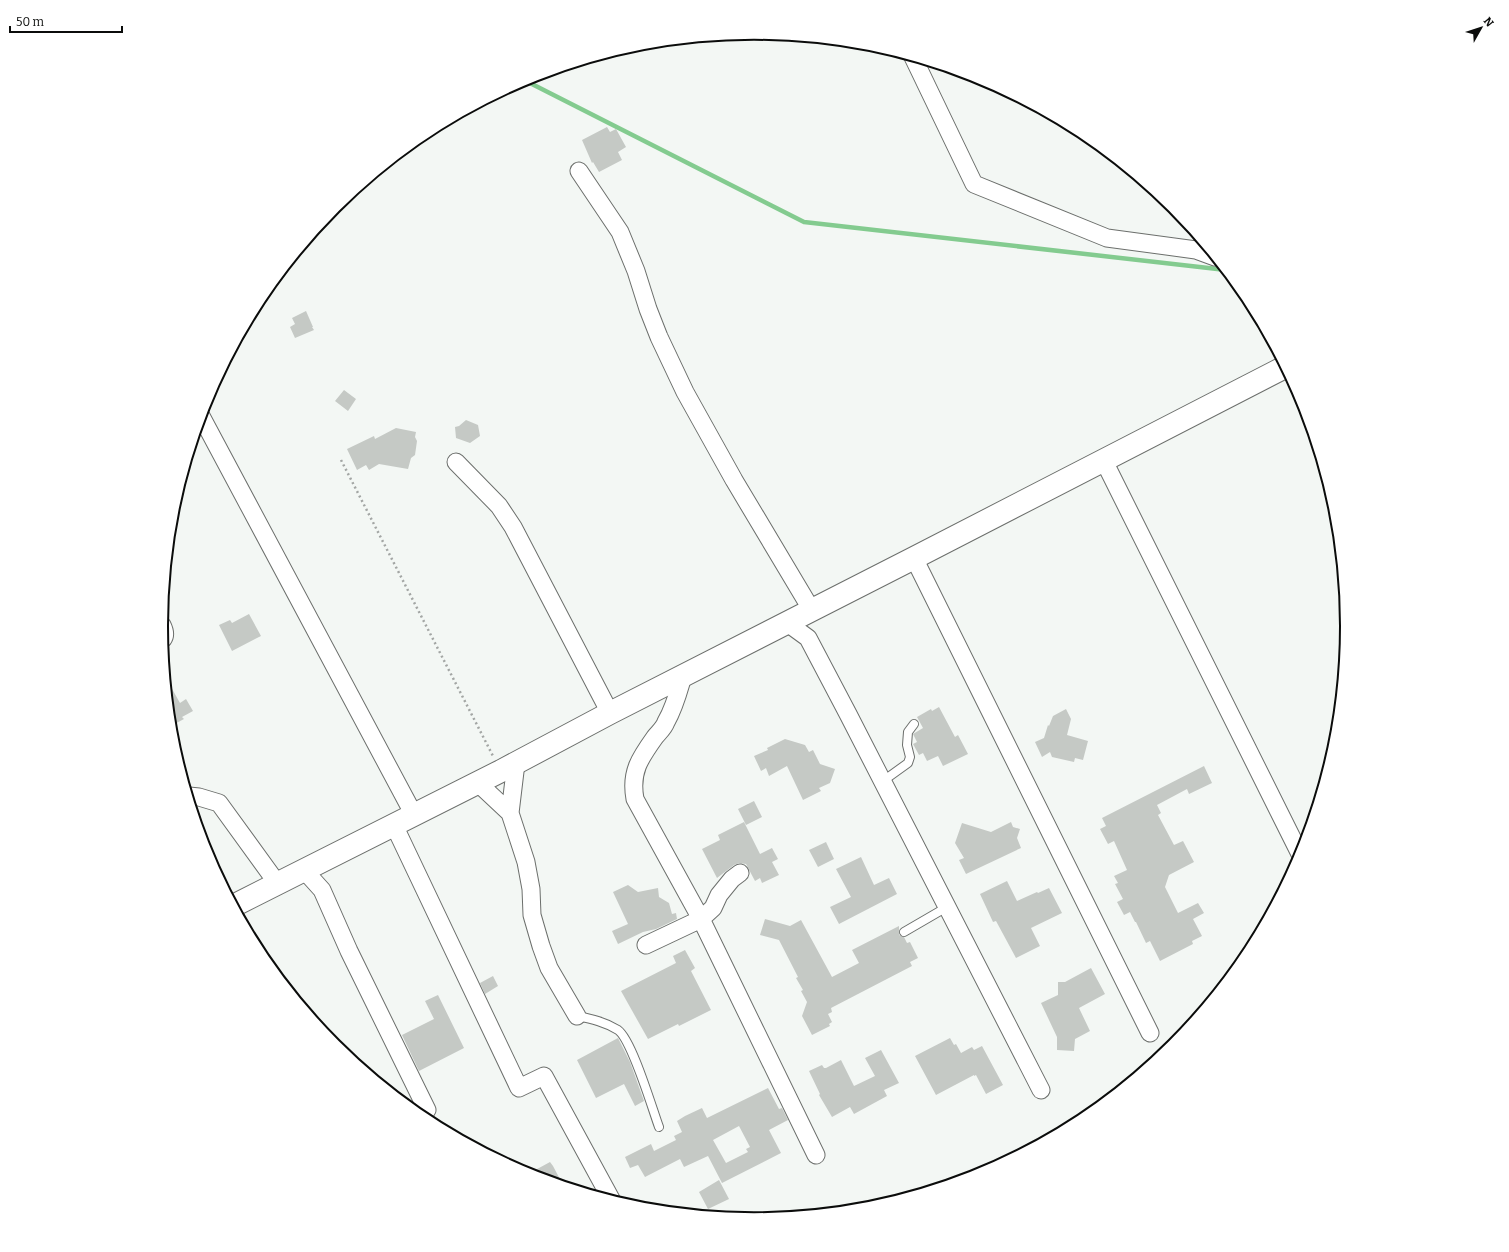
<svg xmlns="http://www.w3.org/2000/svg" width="1509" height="1252" font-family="Bitter,serif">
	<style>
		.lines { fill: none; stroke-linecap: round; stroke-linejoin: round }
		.stream { stroke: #83cb8f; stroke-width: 4.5 }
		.building { fill: #c5c9c5; fill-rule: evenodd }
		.lane-casing { stroke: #6c6f6c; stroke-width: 10 }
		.street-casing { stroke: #6c6f6c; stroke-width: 19 }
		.secondary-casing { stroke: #6c6f6c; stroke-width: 24 }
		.path { stroke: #a3a6a4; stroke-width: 2.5; stroke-dasharray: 2 3; stroke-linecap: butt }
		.lane { stroke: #fff; stroke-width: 8 }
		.street { stroke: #fff; stroke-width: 17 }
		.secondary { stroke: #fff; stroke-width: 22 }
		.rim { fill: none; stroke: #0b0c0b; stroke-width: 2 }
	</style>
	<rect width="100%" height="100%" fill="#f3f7f4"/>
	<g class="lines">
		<path class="stream" d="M 524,80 L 804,222 L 1226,270"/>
	</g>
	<path class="building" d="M 607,127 L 610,132 L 616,129 L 626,147 L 618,152 L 622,160 L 599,172 L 593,162 L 592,163 L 582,140 Z
		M 306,311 L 313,327 L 312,327 L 314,330 L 295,338 L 290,327 L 295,324 L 292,318 Z
		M 344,390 L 356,399 L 348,411 L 335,401 Z
		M 466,420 L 478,425 L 480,436 L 470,443 L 456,438 L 455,427 L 459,426 Z
		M 396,428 L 416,432 L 415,437 L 417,441 L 415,455 L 411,458 L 408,469 L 379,464 L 369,470 L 366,465 L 357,470 L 347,449 L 374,436 L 375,439 Z
		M 249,614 L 261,636 L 232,651 L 219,625 L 230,620 L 232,623 Z
		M 167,680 L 180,703 L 186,699 L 193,711 L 182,717 L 184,719 L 171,726 Z
		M 939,707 L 955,737 L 958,735 L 968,754 L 943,766 L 938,756 L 927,761 L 923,753 L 919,755 L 913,744 L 917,742 L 913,734 L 923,728 L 917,717 L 931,709 L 932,711 Z
		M 1066,709 L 1071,719 L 1067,735 L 1088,741 L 1083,760 L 1075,758 L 1074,762 L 1052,757 L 1050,752 L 1042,757 L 1035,742 L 1044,738 L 1048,725 L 1049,726 L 1053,716 Z
		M 785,739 L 805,745 L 809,752 L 813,750 L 820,764 L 835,769 L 830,783 L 819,788 L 821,791 L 803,800 L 787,766 L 769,776 L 766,768 L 761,771 L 754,756 L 768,750 L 767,748 Z
		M 1204,766 L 1212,783 L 1189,794 L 1187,789 L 1157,805 L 1161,813 L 1158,815 L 1174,845 L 1183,841 L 1194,862 L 1169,875 L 1165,887 L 1178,913 L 1198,903 L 1204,913 L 1193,919 L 1202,936 L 1192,941 L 1193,944 L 1160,961 L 1150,941 L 1146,943 L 1136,922 L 1135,922 L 1130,912 L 1124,915 L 1117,902 L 1123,899 L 1115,884 L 1118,883 L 1114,876 L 1127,870 L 1114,841 L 1108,844 L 1100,829 L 1106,826 L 1102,818 Z
		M 754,801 L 762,817 L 746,825 L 738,809 Z
		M 744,822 L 760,854 L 772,848 L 778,859 L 772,862 L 779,875 L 762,883 L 760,878 L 755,881 L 746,864 L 739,863 L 734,865 L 717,878 L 702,849 L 720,840 L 718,835 Z
		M 1011,822 L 1013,827 L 1020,829 L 1017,838 L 1021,848 L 966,874 L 959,860 L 964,858 L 955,843 L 962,823 L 991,832 Z
		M 826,842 L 834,859 L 818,867 L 809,850 Z
		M 861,857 L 874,885 L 889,878 L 897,894 L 839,924 L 830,907 L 851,897 L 836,869 Z
		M 1007,881 L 1017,901 L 1037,892 L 1038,893 L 1049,888 L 1062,913 L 1031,928 L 1040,946 L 1016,958 L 996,921 L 993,922 L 980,894 Z
		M 628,885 L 638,892 L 658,888 L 659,897 L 669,903 L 672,914 L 676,913 L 677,919 L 656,929 L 643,932 L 618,944 L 612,931 L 628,924 L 613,892 Z
		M 765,919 L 790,926 L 801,920 L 832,977 L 859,963 L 852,950 L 899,926 L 899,935 L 904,937 L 907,943 L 910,942 L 918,958 L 910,962 L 912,966 L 831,1008 L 832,1012 L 828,1014 L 832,1022 L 829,1024 L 830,1026 L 812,1035 L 802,1016 L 807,1002 L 801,991 L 803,990 L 796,978 L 798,977 L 779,940 L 760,935 Z
		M 685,950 L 695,968 L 691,971 L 711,1010 L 679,1026 L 678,1024 L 648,1039 L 621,991 L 676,963 L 673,956 Z
		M 1091,968 L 1105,994 L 1079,1008 L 1090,1031 L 1075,1039 L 1074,1051 L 1057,1050 L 1057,1037 L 1041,1003 L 1058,995 L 1058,982 L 1065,982 Z
		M 493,976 L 498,986 L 485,994 L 480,983 Z
		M 438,995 L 464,1048 L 419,1071 L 402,1035 L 434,1019 L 425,1001 Z
		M 618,1038 L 630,1062 L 644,1101 L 635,1106 L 624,1084 L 596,1098 L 577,1060 Z
		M 950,1038 L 954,1045 L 956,1044 L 961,1053 L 972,1047 L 974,1050 L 982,1046 L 1003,1085 L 986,1094 L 976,1075 L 974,1076 L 974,1075 L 936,1095 L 915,1056 Z
		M 881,1050 L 899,1083 L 884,1090 L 887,1096 L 854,1114 L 850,1107 L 832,1117 L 819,1095 L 820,1094 L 809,1071 L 822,1065 L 824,1068 L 826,1068 L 841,1060 L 854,1086 L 875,1076 L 865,1058 Z
		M 768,1088 L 779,1109 L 782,1108 L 788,1120 L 769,1130 L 781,1153 L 722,1183 L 708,1156 L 684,1167 L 680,1159 L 645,1177 L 638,1165 L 630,1168 L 625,1157 L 651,1144 L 654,1151 L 676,1140 L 674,1136 L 682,1132 L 677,1121 L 685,1116 L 702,1108 L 707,1118 ZM 739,1126 L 750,1147 L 746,1149 L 748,1152 L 726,1163 L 713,1140 Z
		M 550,1162 L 553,1166 L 563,1185 L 528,1174 Z
		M 719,1180 L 729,1199 L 708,1209 L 699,1192 Z"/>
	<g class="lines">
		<g class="lane-casing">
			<path id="lane" d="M 883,781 L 908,763 L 910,757 L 907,745 L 908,732 L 914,724
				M 904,932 L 947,907
				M 577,1016 C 592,1019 605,1022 618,1030 C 632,1040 652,1108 659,1127"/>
		</g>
		<g class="street-casing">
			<path id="street" d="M 913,57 L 974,184 L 1107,238 L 1196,250 L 1215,257
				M 579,171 L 620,232 L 636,271 L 648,309 L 659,337 L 685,392 L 734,480 L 811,609
				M 201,416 L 414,815
				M 1104,461 L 1301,856
				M 456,462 L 499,506 L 513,527 L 610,713
				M 914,558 L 1150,1033
				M 786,622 L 808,638 L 848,714 L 1041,1090
				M 162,625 C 164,629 166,635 163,639
				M 683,676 C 678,693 675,706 666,722 C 664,728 659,732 655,737 C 640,758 630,772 635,799 L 701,919 L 816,1155
				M 516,763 L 510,813 L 526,862 L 531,889 L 532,915 L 541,946 L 549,968 L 577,1016
				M 478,783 L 510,813
				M 189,796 L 199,797 L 219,803 L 277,883
				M 394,825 L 519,1088 L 544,1076 L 611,1199
				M 304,870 L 322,890 L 349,951 L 427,1110
				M 646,945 L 701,919 L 713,908 L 719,895 L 732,879 L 740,873"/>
		</g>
		<g class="secondary-casing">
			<path id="secondary" d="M 235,905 L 501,771 L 610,713 L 914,558 L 1285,367"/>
		</g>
		<path class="path" d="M 341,460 L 493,756"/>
		<use href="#lane" class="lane"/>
		<use href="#street" class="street"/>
		<use href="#secondary" class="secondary"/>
	</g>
	<path d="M0 0H1509V1252H0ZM168 626a586 586 0 1 1 1172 0a586 586 0 1 1-1172 0Z" fill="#fff" fill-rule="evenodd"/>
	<path class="rim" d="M168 626a586 586 0 1 1 1172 0a586 586 0 1 1-1172 0Z"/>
	<g transform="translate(1481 28) rotate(51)" stroke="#ffffff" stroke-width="3" paint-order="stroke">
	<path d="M0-3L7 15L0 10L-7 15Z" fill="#0b0c0b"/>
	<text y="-6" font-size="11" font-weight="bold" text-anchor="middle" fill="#0b0c0b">N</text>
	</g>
	<path d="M10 26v6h112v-6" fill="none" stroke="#0b0c0b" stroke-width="2"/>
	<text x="16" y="26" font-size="12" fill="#0b0c0b" stroke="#ffffff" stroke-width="3" paint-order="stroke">50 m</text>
</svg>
